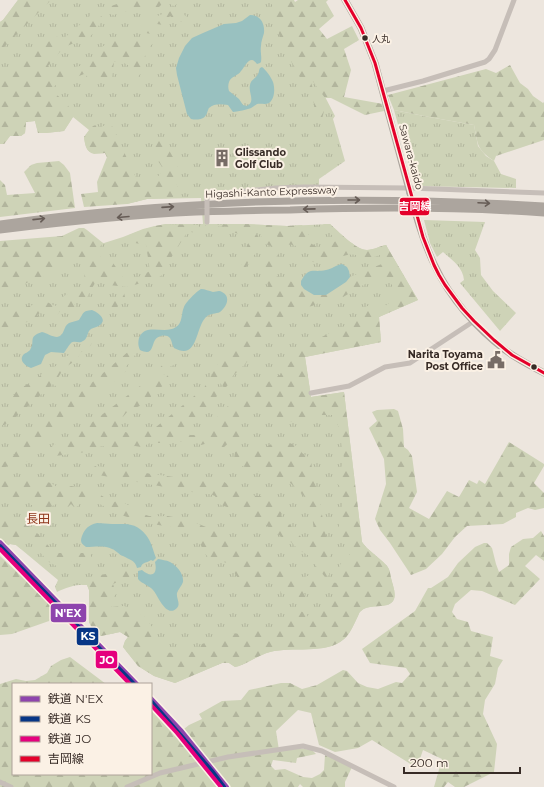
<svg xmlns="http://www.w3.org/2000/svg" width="544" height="787" font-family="Montserrat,'Noto Sans JP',sans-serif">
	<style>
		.grass { fill: url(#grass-tufts) }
		.forest { fill: url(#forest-firs); fill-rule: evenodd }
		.water { fill: #99c1c0 }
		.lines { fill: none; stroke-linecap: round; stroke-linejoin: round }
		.minor { stroke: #c6beb8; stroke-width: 5 }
		.highway { stroke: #aca59e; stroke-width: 7 }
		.minor-bridge { stroke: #c6beb8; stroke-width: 5 }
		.highway-bridge { stroke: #aca59e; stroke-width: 7 }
		.bus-1-casing { stroke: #fbf1e5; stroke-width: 6 }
		.bus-1 { stroke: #e4002b; stroke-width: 3 }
		.rail-1-casing { stroke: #fbf1e5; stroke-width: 7 }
		.rail-2-casing { stroke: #fbf1e5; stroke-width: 7 }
		.rail-3-casing { stroke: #fbf1e5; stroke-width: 7 }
		.rail-1 { stroke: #8e44ad; stroke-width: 4 }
		.rail-2 { stroke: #073686; stroke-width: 4 }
		.rail-3 { stroke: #e5007d; stroke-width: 4 }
		.oneway { stroke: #665c56 }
		.bus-dot { fill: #372b26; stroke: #fbf1e5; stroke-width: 1.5 }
		.labels { text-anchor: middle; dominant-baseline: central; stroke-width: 4; stroke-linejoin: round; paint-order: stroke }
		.bus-label { font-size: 9px; fill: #372b26; stroke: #fbf1e5; text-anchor: start }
		.poi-label { font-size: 10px; font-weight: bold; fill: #372b26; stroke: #fbf1e5; text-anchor: start }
		.street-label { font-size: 10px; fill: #372b26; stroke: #fbf1e5 }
		.quarter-label { font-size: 12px; fill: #8d3318; stroke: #fbf1e5 }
		.line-badge { stroke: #fbf1e5; stroke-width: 1.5 }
		.badge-label { font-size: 11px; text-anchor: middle; font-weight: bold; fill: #fff }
	</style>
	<defs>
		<pattern id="grass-tufts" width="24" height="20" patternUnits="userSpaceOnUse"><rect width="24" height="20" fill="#ced3b7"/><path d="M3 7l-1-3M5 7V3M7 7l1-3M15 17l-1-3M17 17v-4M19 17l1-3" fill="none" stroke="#b2b59d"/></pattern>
		<pattern id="forest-firs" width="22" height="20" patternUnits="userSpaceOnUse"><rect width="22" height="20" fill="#ced3b7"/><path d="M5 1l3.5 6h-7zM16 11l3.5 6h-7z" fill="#b2b59d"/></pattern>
	</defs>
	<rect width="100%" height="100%" fill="#ede6de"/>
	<path class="grass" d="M 18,0 L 280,0 L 322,91 L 335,116 L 333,119 L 345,161 L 319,179 L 319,185 C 280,185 242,189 204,193 L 205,224 L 243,224 L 287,226 L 330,224 C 338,231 356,250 367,250 C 373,250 380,246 386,245 L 418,300 L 379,317 L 381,342 L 305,357 L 311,397 L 344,392 L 362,542 C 368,551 378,556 386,565 C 390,569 390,573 391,578 C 393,587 400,601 387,605 C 380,607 367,605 361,611 C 359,612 359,614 358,616 C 354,624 350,634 344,639 C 326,655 292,646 270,652 C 259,655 249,662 239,666 L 235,667 L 229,663 L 222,663 L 175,683 L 154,676 L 138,666 L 123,647 L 125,641 L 128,637 L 120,632 L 101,636 L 92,628 L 89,622 L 89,590 L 87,585 C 76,584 66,588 57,592 L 55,587 L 58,580 L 16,545 L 10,544 L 8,545 L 0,537 L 0,246 L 86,241 L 104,243 L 123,237 L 143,229 L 155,226 L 166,224 L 203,224 L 201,198 L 147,199 L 127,204 L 105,153 C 89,154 86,153 84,137 L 89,130 L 73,117 L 64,131 L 46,133 L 38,133 L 35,121 L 26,122 L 25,133 L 21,136 L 10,136 L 4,144 L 0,144 L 0,22 L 3,20 Z
		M 394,110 L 429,117 L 474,125 L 478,146 L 486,156 L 494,161 L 501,174 L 516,179 L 516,188 L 415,186 Z
		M 424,220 L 485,222 L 475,250 L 480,258 L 481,275 L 493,291 L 516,313 L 500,331 L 460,283 L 464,280 C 463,267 452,260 443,252 L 437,257 L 430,243 Z"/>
	<path class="forest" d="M 18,0 L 51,0 L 0,51 L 0,22 L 3,20 Z
		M 129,0 L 175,0 L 176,5 L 173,6 L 166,0 L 156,10 L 144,10 L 141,7 L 113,15 L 107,12 L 108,7 Z
		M 270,0 L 294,0 L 295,2 L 298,0 L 328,0 L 326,2 L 334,16 L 319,29 L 327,39 L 352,26 L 359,40 L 344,49 L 351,70 L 344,97 L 383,104 L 384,111 L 365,115 L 331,98 L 325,98 L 309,76 L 313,89 L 323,106 L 324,111 L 322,119 L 308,118 L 315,109 L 312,95 L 303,83 L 281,43 L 276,20 L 276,13 Z
		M 176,9 L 187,17 L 188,19 L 184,22 L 176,21 L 170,16 L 163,25 L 157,24 L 155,25 L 151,34 L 146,33 L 144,30 L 144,21 Z
		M 91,14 L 99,14 L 102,17 L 103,20 L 90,37 L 64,47 L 48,66 L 55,71 L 85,65 L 102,47 L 118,35 L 129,41 L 132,38 L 146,37 L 153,43 L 145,53 L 146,64 L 136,81 L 133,80 L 131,77 L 134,73 L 133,68 L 119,60 L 114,62 L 111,85 L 89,78 L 84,74 L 54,86 L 53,92 L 67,103 L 73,117 L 64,131 L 46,133 L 38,133 L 35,121 L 26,122 L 25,133 L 21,136 L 10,136 L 4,144 L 0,144 L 0,82 L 55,36 L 63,39 L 89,17 Z
		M 510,65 L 520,83 L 528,89 L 533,96 L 543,103 L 544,102 L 544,140 L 496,156 L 494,161 C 476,149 478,144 474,125 L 429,117 L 394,110 L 388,95 L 486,69 L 496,73 Z
		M 96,125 L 100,128 C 105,125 107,123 112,126 L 137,180 C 144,181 155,181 160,174 C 161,172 161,169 162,167 C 156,158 147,145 158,137 L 166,145 L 178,166 L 175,170 L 176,173 L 181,176 L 182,179 L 176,183 L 178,187 L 174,194 L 173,198 L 147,199 L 127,204 L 84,207 L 81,194 L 98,192 L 97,182 L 107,157 L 105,153 C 102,153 97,154 94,154 C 86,152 85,144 84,137 L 93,126 Z
		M 59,161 L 64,165 L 70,173 L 75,208 L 0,217 L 0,180 L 5,185 L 7,195 L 35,193 L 24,172 L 31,165 L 37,163 Z
		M 166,224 L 198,225 L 204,234 L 201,238 L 199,237 L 197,233 L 191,232 L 186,234 L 166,266 L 162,275 L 156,279 L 127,287 L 109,285 L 102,282 L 95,283 L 87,297 L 74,303 L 76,307 L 65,312 L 62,309 L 56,316 L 48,311 L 44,314 L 40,313 L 37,315 L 42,320 L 41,322 L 38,324 L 32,319 L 25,323 L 20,323 L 0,333 L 0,318 L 28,306 L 47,302 L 55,306 L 61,302 L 61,299 L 64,296 L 86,284 C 84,274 83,258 70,259 C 63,259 63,259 58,264 L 58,267 L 57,269 L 52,269 L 50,273 L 37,281 L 32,280 L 21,286 L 16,286 L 5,294 L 0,293 L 0,241 L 62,236 L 79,228 L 84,228 L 87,230 L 103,243 L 98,249 L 98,254 L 104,260 L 110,260 L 113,263 L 125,280 L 129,282 L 150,271 L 146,245 L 135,243 L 129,235 C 141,230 153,226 166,224 Z
		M 243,224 L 287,226 L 302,225 L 310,237 L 306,240 L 318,248 L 336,241 L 323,224 L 330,224 C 338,231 356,250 367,250 C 373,250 380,246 386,245 L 418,300 L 379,317 L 381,342 L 305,357 L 311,397 L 344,392 L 362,542 C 368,551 378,556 386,565 C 390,569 390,573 391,578 C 393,587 400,601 387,605 C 380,607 367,605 361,611 C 359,612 359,614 358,616 C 354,624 350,634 344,639 C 326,655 292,646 270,652 C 259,655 249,662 239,666 L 235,667 L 229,663 L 222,663 L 175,683 L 154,676 L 138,666 L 123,647 L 125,641 L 128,637 L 120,632 L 101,636 L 92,628 L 89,622 L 89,590 L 87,585 L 82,585 L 82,582 L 90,579 L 92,576 L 106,574 L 106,572 L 119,568 L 131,573 L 131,576 L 113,584 L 116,594 L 111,601 L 112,607 L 124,606 L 139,613 L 145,617 L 155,631 L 152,639 L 156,652 L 176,653 L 182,648 C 190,652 197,655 202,644 L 232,633 L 241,634 L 245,637 L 249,632 L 262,620 L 265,623 L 266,627 L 273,632 L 294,613 L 300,611 L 306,613 L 308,617 L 314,617 L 338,597 L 336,594 L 320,590 L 317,592 L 312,589 L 305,589 L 303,592 L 307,598 L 302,600 C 294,592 291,593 281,594 L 277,582 L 266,581 L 257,587 L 251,589 L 245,587 L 240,587 L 236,585 L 240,581 L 233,571 L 235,568 C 229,562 218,560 211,561 L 203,551 L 196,531 L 146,523 L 121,515 L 94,501 L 81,498 L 79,505 L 75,508 L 71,504 L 66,509 L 61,510 L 56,504 C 47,509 44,510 39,501 L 34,505 L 30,505 L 29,501 L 29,497 C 27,498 25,499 23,500 C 16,501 7,494 0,492 L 0,477 L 10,482 L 13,478 L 20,477 L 30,478 L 51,483 L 63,491 L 65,489 L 71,486 L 82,488 L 95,491 L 111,502 L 114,502 L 119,500 C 129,505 138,513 149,516 C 155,517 162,516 168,516 C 181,518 200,523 212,530 L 214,528 L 217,527 L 219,528 L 222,535 L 239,545 L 247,552 L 255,549 L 259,550 C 263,560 266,563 276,564 L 279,563 L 282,563 L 283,566 L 280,568 L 286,573 L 289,576 L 292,576 L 296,580 L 313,574 L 316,565 L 313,558 L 299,550 L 287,538 L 283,538 L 262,522 L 254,519 L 248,512 L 230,508 L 221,505 L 218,502 L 215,496 L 210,494 L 203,494 L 93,474 L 90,471 L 91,468 L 96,466 L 195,480 C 203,476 203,476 210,482 L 216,479 L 223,481 L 241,494 L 266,497 L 281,512 L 281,516 C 290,524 296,533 305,541 L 315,539 L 312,515 C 304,508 302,508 305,497 C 299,492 293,484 286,480 C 282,477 275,478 270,478 C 264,476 259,471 253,469 C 244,465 232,468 235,452 L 238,450 L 266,447 L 275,442 L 285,441 L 299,447 L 302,453 L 311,459 L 312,469 L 315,474 L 313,478 L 318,493 L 326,536 C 329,541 327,544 323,549 L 330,553 L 330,556 L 329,559 L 325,559 L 325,569 L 329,573 L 329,575 L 325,577 L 321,572 L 316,580 L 320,583 L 322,583 L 327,582 L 338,583 L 344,580 C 341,572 336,568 343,561 L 350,563 L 350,554 L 338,531 L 343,500 L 340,498 L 338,495 L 340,487 L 337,483 L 344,458 L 336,415 L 322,415 L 317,412 L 308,419 L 301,419 L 293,422 L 279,418 L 259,407 L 241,415 L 233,423 L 240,430 L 241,436 L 239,439 L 232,440 L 223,448 L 216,449 L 208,443 L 201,445 L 197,443 L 192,445 L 184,441 L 175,443 L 150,443 L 141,447 L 135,446 L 124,448 L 113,448 L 102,446 L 86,452 L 55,456 L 48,455 L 47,451 L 48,448 L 79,432 L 152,377 L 164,363 L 170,358 L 175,359 L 176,363 C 171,368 168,365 163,374 L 167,375 L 170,379 L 169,383 L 157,389 L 150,398 L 142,405 L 128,411 L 122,418 L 118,425 L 120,430 L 131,434 L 156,427 L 204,388 L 216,366 L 226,354 L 239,347 L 242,339 L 240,330 L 241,322 L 247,312 L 262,301 L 268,285 C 261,273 265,259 273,248 L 271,246 L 260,242 L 261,236 L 272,237 L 282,247 L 279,251 L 273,272 L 276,276 L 301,285 L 304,289 L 339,286 L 346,282 L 350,277 L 384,263 L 380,255 L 365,260 C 351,249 343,257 329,261 C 324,263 317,262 312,262 L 312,260 L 315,259 C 307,253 296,242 285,245 L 275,234 L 261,232 L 256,229 L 233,227 L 206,226 L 205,225 ZM 377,277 C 387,280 399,286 396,298 L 381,309 L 367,306 L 360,311 L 351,324 L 337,329 L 301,348 L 280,375 L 231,403 L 204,430 L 197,435 L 190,435 L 189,429 L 217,396 L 219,392 L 213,387 L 220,383 L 225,388 L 228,385 L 228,381 L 246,363 L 265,340 L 270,338 L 281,328 L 288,317 L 303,308 L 312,306 L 329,298 L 334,301 L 338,300 Z
		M 232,229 L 245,233 L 255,233 L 258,236 L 255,254 L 248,263 L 245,270 L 243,270 C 238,261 245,251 249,242 L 247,236 L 232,232 Z
		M 122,293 L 124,293 L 125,297 L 124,301 L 115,309 L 111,310 L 106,308 L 108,301 L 118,297 Z
		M 87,338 L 90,338 L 92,339 L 91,345 L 80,353 L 78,358 L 75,361 L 64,368 L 56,381 L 58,382 L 58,385 L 55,386 L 53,384 L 11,421 L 0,427 C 0,420 4,415 7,410 C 11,404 12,397 16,392 C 24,384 37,382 44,371 C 53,368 61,365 66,356 L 71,355 L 74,351 L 84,345 L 84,341 Z
		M 136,348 L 138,348 L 139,350 L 125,368 L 126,371 L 124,373 L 37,446 L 33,456 L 29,461 L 13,463 L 0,470 L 0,460 L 4,462 L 13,456 L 23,441 L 129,351 L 132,352 L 135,351 Z
		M 394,409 L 398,411 L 403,429 L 404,447 L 408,450 L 412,456 L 417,492 L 409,508 L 429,519 L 447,491 L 459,497 L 469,480 L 477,484 L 479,480 L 485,484 L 509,442 L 544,464 L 544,466 L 534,483 L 544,493 L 544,508 L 535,510 L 528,508 L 516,513 L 516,517 L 503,524 L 467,526 L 455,537 L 442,554 L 426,569 L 411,575 L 390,543 L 380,530 L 375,519 L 386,484 L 384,459 L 369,428 L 377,421 L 372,412 L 377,410 Z
		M 0,516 L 8,520 L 12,527 L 14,523 L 26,524 L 37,533 L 55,553 L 91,553 L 91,563 L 60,560 L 60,562 L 64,565 L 63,568 L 60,568 L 49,562 L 24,535 L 21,549 L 16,545 L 10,544 L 0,552 Z
		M 541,531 L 544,536 L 544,561 L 536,555 L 525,566 L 540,579 L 515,605 L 482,591 L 471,590 L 455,604 L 452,612 L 457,619 L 468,622 L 471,631 L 493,637 L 490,656 L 503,660 L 498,668 L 495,684 L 485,700 L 483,714 L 497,744 L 494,772 L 464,787 L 455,787 L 448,782 L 444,787 L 434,787 L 442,759 L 423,750 L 417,768 L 372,740 L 358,748 L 335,752 L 319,745 L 311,713 L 298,710 L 276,731 L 279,750 L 298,748 L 312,750 L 316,754 L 297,758 L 296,763 L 273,760 L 271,766 L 275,770 L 285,769 L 303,777 L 312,778 L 320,774 L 324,770 L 325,755 L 352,767 L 345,782 L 345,787 L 303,787 L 300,784 L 298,787 L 0,787 L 0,684 L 16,679 L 26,681 L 35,680 L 47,673 L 51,666 L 61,660 L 70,657 L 106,684 L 13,684 L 13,774 L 151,774 L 151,711 L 161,716 L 175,736 L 189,725 L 202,719 L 199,714 L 222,701 L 241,700 L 249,690 L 281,683 L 290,683 L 302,689 L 317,685 L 343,670 L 347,671 L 358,683 L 367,687 L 378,689 L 396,682 L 402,683 L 410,674 L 406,668 L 370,663 L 362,649 L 415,611 L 428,588 L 431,588 L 448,577 L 458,563 L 475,547 L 484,543 L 487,543 L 492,548 L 496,564 L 499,572 L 509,565 L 509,554 L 511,547 L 523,539 L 533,538 Z
		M 0,556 L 58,611 L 49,621 L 12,634 L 0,635 Z"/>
	<path class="water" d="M 250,15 C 260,15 265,23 264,33 C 263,37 261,41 261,46 C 260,51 262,56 261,62 L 260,63 L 257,64 C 256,63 254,60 252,60 C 247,60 244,68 241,71 C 238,76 231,76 229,82 C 228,85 228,88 229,91 L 239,99 L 243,105 L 247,106 C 256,101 248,93 250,85 C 251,79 256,79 258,74 C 259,73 259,69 260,68 L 262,67 C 266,70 271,77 273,82 C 275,88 275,99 269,103 C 265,105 261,103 257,104 C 254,106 254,106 251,108 C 249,109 236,112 233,112 L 228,105 C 222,104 214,103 209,108 C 208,109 207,114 206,115 C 203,120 197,120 191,119 L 187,114 L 177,75 L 176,68 L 179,58 L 185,46 L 192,38 L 203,33 L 224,24 L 236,23 L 242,21 Z
		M 342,264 L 347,267 L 349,271 L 350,277 L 346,282 L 326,295 L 314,295 L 304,289 L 301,285 L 301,281 C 310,266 312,273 326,270 C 332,269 336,265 342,264 Z
		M 201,289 C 205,289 209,291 213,292 C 216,292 219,290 222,292 C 231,296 227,307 220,312 C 216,314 210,313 206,317 C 195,328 198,361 174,348 C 172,345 172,341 170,338 C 167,334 158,335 155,340 C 151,347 153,356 140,350 C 138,346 138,342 139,338 C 145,322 165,335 176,327 C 183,323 181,313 184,307 C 185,303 197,291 201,289 Z
		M 92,310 C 97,312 108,319 100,325 C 96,328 92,327 89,331 C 87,335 87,339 83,341 C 79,344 75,340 71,343 C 69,345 66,350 64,353 L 51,352 L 45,355 L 41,364 L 31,368 C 25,366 18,360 24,354 C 27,352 27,353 30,350 C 36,341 27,337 42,332 C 47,333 52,337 57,337 C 65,336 63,326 69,323 C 72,322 76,321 79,320 C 84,313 82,311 92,310 Z
		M 97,523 C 102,523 107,524 112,524 C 126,524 136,522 146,535 C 151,541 153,550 156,558 L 153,561 L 151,560 C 147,563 142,562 141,567 L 137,568 C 135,560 130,560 123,556 C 119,555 116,550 112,549 C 105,545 94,547 86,547 C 81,543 80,542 82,536 C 85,528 89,525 97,523 Z
		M 158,559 C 162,560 166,560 170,562 C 177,566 184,574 183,582 C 182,586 178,589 177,593 C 176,598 181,604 177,608 C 166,619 158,595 153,590 C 149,585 142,584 138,579 L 138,571 L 142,570 C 151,578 158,575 155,562 Z"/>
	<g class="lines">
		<path class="minor" d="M 383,91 L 423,81 L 485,62 L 489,59 L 495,50 L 514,0
			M 207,197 L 207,195 L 276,188 L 304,187 L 409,188 L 544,193
			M 311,393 L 349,386 L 385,367 L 410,363 L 474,321
			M 0,782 L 11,787
			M 127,787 L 160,773 L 228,757 L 303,746 L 322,751 L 394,787"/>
		<path class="highway" d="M 345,0 L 361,28 L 375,63 L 410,193
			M 416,215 C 421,232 427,250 435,266 C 450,298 476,328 505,350 C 517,359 531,366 544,373
			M 0,224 C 180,199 363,195 544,206
			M 0,230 C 65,222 131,215 196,212 C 227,211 259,210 290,210 C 374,207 459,207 544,213"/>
		<path class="minor-bridge" d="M 207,197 L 207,222"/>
		<path class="highway-bridge" d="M 410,193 L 416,215"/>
		<g class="bus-1-casing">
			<path id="bus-1" d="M 345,0 L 361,28 L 375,63 L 423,237 L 434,265 L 439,275 L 445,285 L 462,308 L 474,321 L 494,340 L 512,355 L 544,373"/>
		</g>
		<use href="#bus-1" class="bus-1"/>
		<g class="rail-1-casing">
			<path id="rail-1" d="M 0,542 L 137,684
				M 151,698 L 181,730 L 227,787"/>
		</g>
		<g class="rail-2-casing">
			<path id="rail-2" d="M 0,546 L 134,684
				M 151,701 L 212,771 L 224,787"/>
		</g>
		<g class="rail-3-casing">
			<path id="rail-3" d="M 0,549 L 130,684
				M 151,705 L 177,733 L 221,787"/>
		</g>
		<use href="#rail-1" class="rail-1"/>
		<use href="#rail-2" class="rail-2"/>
		<use href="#rail-3" class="rail-3"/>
	</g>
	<defs><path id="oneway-shaft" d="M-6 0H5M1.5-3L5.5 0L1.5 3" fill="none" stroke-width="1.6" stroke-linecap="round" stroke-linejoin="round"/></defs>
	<g class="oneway">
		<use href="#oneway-shaft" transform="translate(354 200)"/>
		<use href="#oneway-shaft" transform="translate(484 203) rotate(3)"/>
		<use href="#oneway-shaft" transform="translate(168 207) rotate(-4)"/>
		<use href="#oneway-shaft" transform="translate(309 209) rotate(179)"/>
		<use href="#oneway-shaft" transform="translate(123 217) rotate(175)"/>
		<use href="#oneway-shaft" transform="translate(39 219) rotate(-6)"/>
	</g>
	<defs>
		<g id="building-bare" transform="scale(1.38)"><path d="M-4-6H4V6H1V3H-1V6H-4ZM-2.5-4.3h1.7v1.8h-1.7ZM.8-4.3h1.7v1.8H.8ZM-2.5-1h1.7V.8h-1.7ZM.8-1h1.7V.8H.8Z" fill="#776c66" stroke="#fbf1e5" stroke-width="2.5" paint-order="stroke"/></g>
		<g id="civic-bare" transform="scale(1.38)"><path d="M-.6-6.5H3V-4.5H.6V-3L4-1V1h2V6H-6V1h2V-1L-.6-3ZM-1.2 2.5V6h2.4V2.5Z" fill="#776c66" stroke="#fbf1e5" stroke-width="2.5" paint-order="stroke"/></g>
	</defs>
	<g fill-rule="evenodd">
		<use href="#building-bare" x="222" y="158"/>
		<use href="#civic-bare" x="496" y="360"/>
	</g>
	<g class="bus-dot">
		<circle cx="365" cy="38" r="3.5"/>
		<circle cx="534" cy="367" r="3.5"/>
	</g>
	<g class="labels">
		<g class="bus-label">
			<text x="372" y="38">人丸</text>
		</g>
		<g class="poi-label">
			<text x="235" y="152">Glissando<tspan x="235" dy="12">Golf Club</tspan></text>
			<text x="483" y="354" text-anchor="end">Narita Toyama<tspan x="483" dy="12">Post Office</tspan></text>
		</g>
		<g class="street-label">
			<text transform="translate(411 157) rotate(75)">Sawara-kaido</text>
			<text transform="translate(271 192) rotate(-2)">Higashi-Kanto Expressway</text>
		</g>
		<g class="quarter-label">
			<text x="38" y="518">長田</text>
		</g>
	</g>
	<g class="line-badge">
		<rect x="399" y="197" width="31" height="19" rx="4" fill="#e4002b"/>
		<rect x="50" y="603" width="37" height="20" rx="4" fill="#8e44ad"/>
		<rect x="76" y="627" width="23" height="19" rx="4" fill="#073686"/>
		<rect x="95" y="650" width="23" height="19" rx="4" fill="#e5007d"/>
	</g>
	<g class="badge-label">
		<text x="415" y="210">吉岡線</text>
		<text x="68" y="617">N'EX</text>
		<text x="88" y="640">KS</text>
		<text x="107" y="664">JO</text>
	</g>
	<rect x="12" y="683" width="140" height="92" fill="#fbf1e5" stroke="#ada299"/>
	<rect x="20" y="696" width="20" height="6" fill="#8e44ad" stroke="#ada299"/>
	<text x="48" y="703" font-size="12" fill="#372b26">鉄道 N'EX</text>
	<rect x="20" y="716" width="20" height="6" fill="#073686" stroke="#ada299"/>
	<text x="48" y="723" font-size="12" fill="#372b26">鉄道 KS</text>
	<rect x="20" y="736" width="20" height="6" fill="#e5007d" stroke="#ada299"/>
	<text x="48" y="743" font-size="12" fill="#372b26">鉄道 JO</text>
	<rect x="20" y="756" width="20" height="6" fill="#e4002b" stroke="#ada299"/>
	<text x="48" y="763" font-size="12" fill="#372b26">吉岡線</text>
	<path d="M404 767v6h116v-6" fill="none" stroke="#372b26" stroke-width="2"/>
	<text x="410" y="767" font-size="12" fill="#372b26" stroke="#fbf1e5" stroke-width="3" paint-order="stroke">200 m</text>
</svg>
